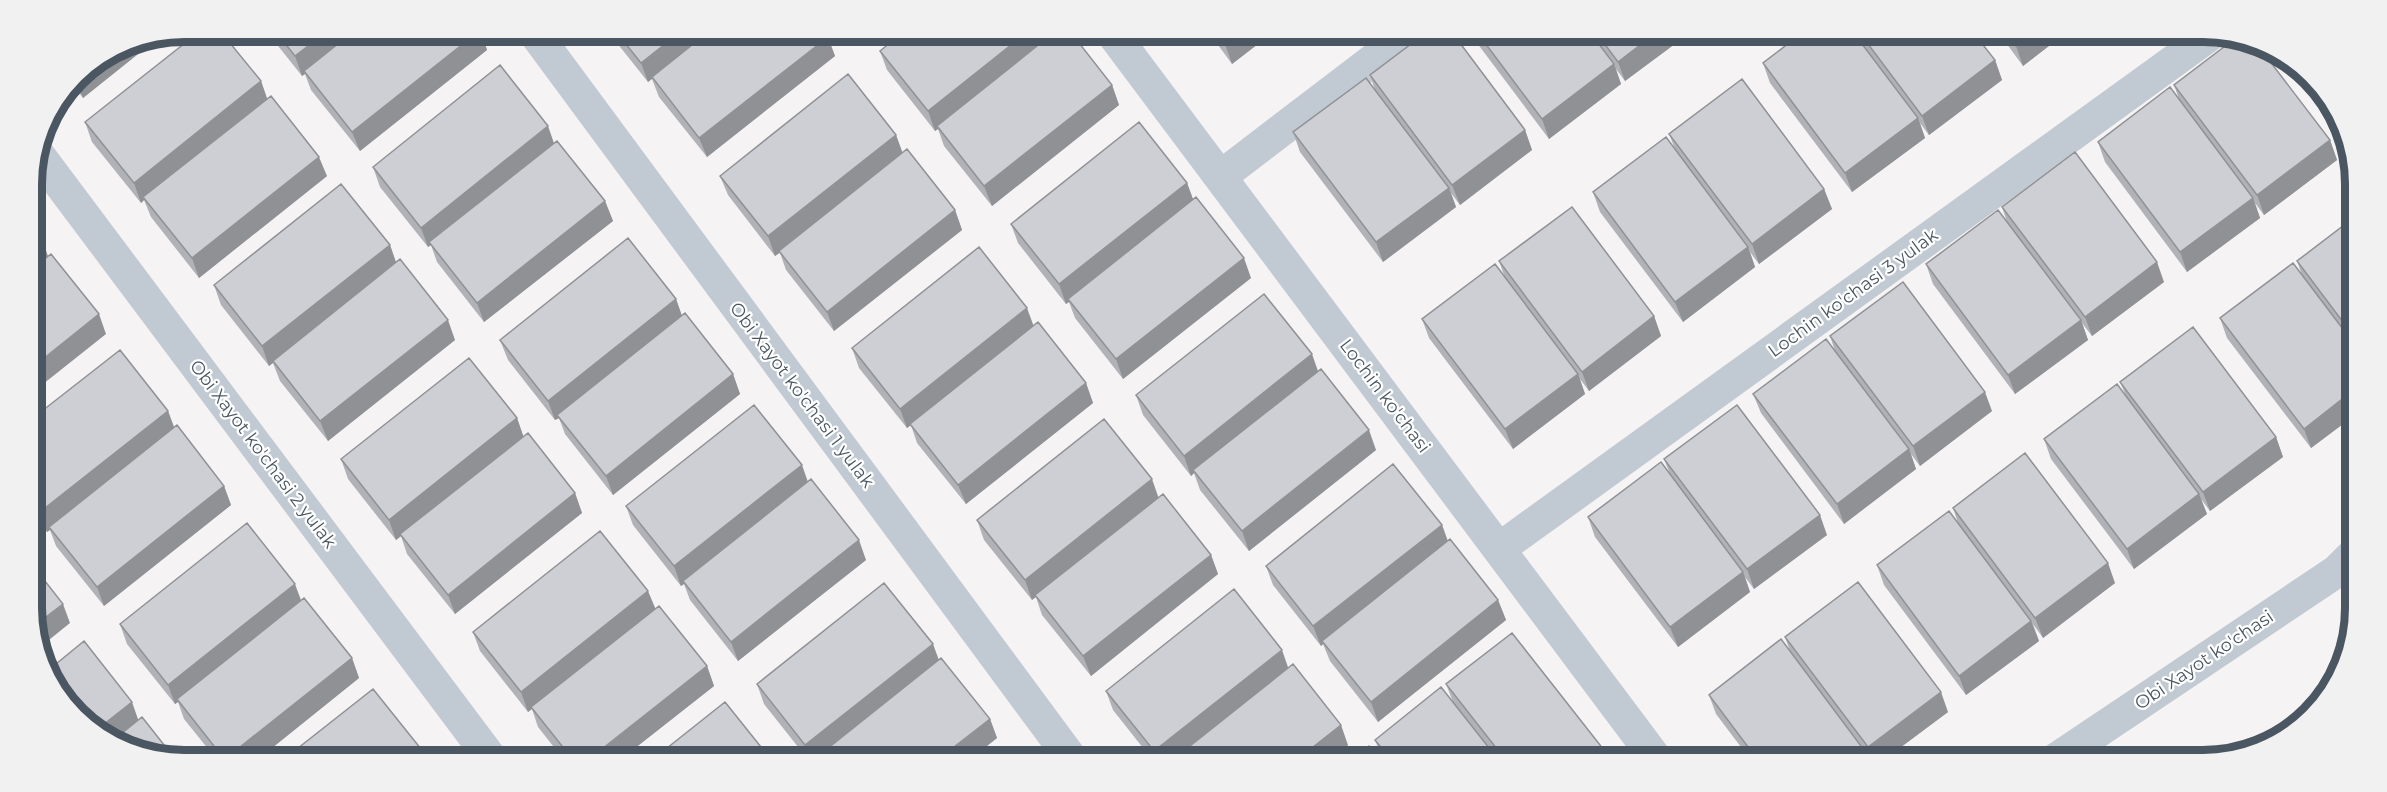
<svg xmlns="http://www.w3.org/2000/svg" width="2387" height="792" font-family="Montserrat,sans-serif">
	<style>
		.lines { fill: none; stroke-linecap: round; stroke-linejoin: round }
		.street { stroke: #c1cad2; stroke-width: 33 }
		.wall { fill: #b0b2b7 }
		.shaded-wall { fill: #909195 }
		.building { fill: #cdcfd5; stroke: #909195; stroke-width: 1.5 }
		.labels { text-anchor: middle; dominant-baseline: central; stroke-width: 4.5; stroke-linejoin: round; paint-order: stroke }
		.street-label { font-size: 18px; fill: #4a5661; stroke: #fff }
		.rim { fill: none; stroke: #4a5661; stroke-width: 8 }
	</style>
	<rect width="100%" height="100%" fill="#f5f3f3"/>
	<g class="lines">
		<path class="street" d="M 534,32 L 1070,757
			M 1113,34 L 1656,759
			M 37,153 L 489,756
			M 1220,177 L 1406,35
			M 1499,549 L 2207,37
			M 2055,760 L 2337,571 L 2351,557"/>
	</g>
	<path class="wall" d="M 267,32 L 481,32 L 487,50 L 360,151 L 311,90 L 305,74 L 302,76 Z
		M 609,33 L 825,33 L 835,56 L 707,157 L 659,97 L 652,79 L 648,82 Z
		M 1210,34 L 1271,34 L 1232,64 Z
		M 1471,35 L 1687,35 L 1625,81 L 1616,69 L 1621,84 L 1549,139 Z
		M 1798,36 L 1976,36 L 1995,60 L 2002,80 L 1929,135 L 1920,123 L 1925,138 L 1852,192 L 1770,83 L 1763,63 Z
		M 2001,36 L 2062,36 L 2023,66 Z
		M 146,39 L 148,46 L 83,98 L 71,83 L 76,76 L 126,43 Z
		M 880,51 L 1112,85 L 1119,105 L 992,206 L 944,146 L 938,129 L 935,131 L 887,70 Z
		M 1370,75 L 1525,130 L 1532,150 L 1460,205 L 1451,193 L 1456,207 L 1383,262 L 1300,152 L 1293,132 L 1375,90 Z
		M 2307,77 L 2318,83 L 2328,104 Z
		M 261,81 L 267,99 L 327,176 L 199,278 L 151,217 L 144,200 L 141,203 L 92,142 L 85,122 Z
		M 2174,85 L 2330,140 L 2337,160 L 2264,215 L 2255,203 L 2260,218 L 2187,272 L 2105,162 L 2098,142 L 2179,99 Z
		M 1669,134 L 1824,189 L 1832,209 L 1759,264 L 1750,252 L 1755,267 L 1683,322 L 1600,212 L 1593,192 L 1675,149 Z
		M 896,135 L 902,152 L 955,210 L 962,230 L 834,331 L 786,270 L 780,253 L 775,256 L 728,195 L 720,176 Z
		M 554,143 L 605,201 L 613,221 L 484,322 L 437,262 L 431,245 L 428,247 L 380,187 L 373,167 Z
		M 1187,183 L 1193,199 L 1251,278 L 1123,379 L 1075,318 L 1069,302 L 1066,304 L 1018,243 L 1011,224 Z
		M 2002,207 L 2164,282 L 2092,336 L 2082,323 L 2088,340 L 2015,394 L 1933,284 L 1926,264 L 2007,222 Z
		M 2352,219 L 2351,418 L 2311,448 L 2227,338 L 2220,318 L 2302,275 L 2297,261 Z
		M 390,245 L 396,263 L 455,340 L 328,441 L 280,381 L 273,363 L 269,366 L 221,305 L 214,285 Z
		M 1499,261 L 1654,316 L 1661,336 L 1589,391 L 1580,379 L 1585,394 L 1513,449 L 1429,338 L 1422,319 L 1505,278 Z
		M 676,299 L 682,316 L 733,374 L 740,394 L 613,495 L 565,434 L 559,418 L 555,420 L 508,360 L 500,340 Z
		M 1034,325 L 1086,383 L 1093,403 L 966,504 L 917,443 L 911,425 L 907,428 L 859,368 L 852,348 Z
		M 1830,336 L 1992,411 L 1920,466 L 1911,454 L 1916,469 L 1844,524 L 1761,413 L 1753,394 L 1835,351 Z
		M 1318,371 L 1376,450 L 1249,551 L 1200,490 L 1194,473 L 1191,476 L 1143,415 L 1136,395 Z
		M 2120,382 L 2276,437 L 2283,457 L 2210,511 L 2201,499 L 2207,514 L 2134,569 L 2051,459 L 2044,439 L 2126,396 Z
		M 168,411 L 174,427 L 224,486 L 231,505 L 104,606 L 56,546 L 50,530 L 47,532 L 34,515 L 33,418 Z
		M 517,418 L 523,436 L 575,493 L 582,513 L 455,614 L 407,554 L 401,536 L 396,540 L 348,479 L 341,459 Z
		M 1664,459 L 1827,535 L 1754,589 L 1745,577 L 1750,592 L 1678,647 L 1595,537 L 1588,517 L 1670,474 Z
		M 808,481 L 866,560 L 738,661 L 690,600 L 684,584 L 681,586 L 633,525 L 626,506 Z
		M 1159,497 L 1211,555 L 1218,574 L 1091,676 L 1042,615 L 1036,597 L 1032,600 L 984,540 L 977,520 Z
		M 1953,508 L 2115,583 L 2043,638 L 2033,624 L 2039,641 L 1966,695 L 1884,585 L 1877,565 L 1958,523 Z
		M 1442,525 L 1448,541 L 1498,600 L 1506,620 L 1378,722 L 1330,661 L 1323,644 L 1321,646 L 1273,585 L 1266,566 Z
		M 301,600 L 352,658 L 359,678 L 262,756 L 213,755 L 184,719 L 178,702 L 175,704 L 127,644 L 120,624 Z
		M 655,609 L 707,666 L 714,686 L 625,756 L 561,756 L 538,727 L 532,709 L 528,712 L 480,651 L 473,632 Z
		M 1785,637 L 1948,712 L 1885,759 L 1869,759 L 1866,755 L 1868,759 L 1750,759 L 1716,714 L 1709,695 L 1790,651 Z
		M 939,660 L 990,719 L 997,738 L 973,757 L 806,757 L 764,704 L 757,684 Z
		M 1289,668 L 1348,745 L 1331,758 L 1151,758 L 1113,710 L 1106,691 Z
		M 1446,684 L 1611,759 L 1382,758 L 1375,740 L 1453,702 Z"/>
	<path class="shaded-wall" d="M 326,32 L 358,32 L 304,71 L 305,74 L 302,76 L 295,56 Z
		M 478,32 L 481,32 L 487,50 L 360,151 L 352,132 Z
		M 679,33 L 710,33 L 648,82 L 641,63 Z
		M 1025,34 L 1057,34 L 937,126 L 938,129 L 935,131 L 928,111 Z
		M 1238,34 L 1271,34 L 1232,64 L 1225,44 Z
		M 1653,35 L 1687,35 L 1625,81 L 1618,62 Z
		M 161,36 L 153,42 L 151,38 Z
		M 2029,36 L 2062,36 L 2023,66 L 2016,46 Z
		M 828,37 L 835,56 L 707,157 L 699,138 Z
		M 146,39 L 148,46 L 83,98 L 75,78 L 91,66 L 126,43 Z
		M 1995,60 L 2002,80 L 1929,135 L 1922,116 Z
		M 1614,64 L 1621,84 L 1549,139 L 1542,119 Z
		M 261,81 L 268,101 L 143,197 L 144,200 L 141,203 L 134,183 Z
		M 1112,85 L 1119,105 L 992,206 L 984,186 Z
		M 1918,118 L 1925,138 L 1852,192 L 1845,173 Z
		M 548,126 L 555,146 L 429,242 L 431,245 L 428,247 L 421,228 Z
		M 1525,130 L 1532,150 L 1460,205 L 1452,185 Z
		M 896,135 L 903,154 L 775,256 L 768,236 Z
		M 2330,140 L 2337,160 L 2264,215 L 2257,195 Z
		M 319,157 L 327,176 L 199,278 L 192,258 Z
		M 1187,183 L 1194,202 L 1068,299 L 1069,302 L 1066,304 L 1059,284 Z
		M 1449,188 L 1456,207 L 1383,262 L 1376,242 Z
		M 1824,189 L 1832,209 L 1759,264 L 1752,244 Z
		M 2253,198 L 2260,218 L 2187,272 L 2180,252 Z
		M 605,201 L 613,221 L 484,322 L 477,303 Z
		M 955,210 L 962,230 L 834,331 L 827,312 Z
		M 42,239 L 49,259 L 32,273 L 32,247 Z
		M 390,245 L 397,265 L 269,366 L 262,346 Z
		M 1748,247 L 1755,267 L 1683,322 L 1675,302 Z
		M 1244,258 L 1251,278 L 1123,379 L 1116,359 Z
		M 2157,262 L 2164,282 L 2092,336 L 2085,317 Z
		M 676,299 L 683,319 L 557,415 L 559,418 L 555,420 L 548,401 Z
		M 1027,308 L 1034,327 L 907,428 L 900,409 Z
		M 99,314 L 106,334 L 33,392 L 33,367 Z
		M 1654,316 L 1661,336 L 1589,391 L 1582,372 Z
		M 448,320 L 455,340 L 328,441 L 320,421 Z
		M 2081,320 L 2088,340 L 2015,394 L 2008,375 Z
		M 1312,354 L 1319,374 L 1193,470 L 1194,473 L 1191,476 L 1184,456 Z
		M 733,374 L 740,394 L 613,495 L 606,476 Z
		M 1578,374 L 1585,394 L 1513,449 L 1505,429 Z
		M 1086,383 L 1093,403 L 966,504 L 958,485 Z
		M 1985,392 L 1992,411 L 1920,466 L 1913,446 Z
		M 2351,392 L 2351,418 L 2311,448 L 2304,429 Z
		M 168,411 L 175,430 L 49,527 L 50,530 L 47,532 L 40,512 Z
		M 517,418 L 524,438 L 396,540 L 389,520 Z
		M 1369,430 L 1376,450 L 1249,551 L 1242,531 Z
		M 2276,437 L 2283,457 L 2210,511 L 2203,492 Z
		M 1909,449 L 1916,469 L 1844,524 L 1837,504 Z
		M 802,465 L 809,485 L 683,581 L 684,584 L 681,586 L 674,566 Z
		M 1152,479 L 1159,499 L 1032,600 L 1025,580 Z
		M 224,486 L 231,505 L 104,606 L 97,587 Z
		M 575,493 L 582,513 L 455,614 L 448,595 Z
		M 2199,494 L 2207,514 L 2134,569 L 2127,549 Z
		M 1820,515 L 1827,535 L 1754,589 L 1747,569 Z
		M 1442,525 L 1449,545 L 1322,641 L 1323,644 L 1321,646 L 1313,626 Z
		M 859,540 L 866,560 L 738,661 L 731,642 Z
		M 1211,555 L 1218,574 L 1091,676 L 1083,656 Z
		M 2108,563 L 2115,583 L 2043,638 L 2035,618 Z
		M 1743,572 L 1750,592 L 1678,647 L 1670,627 Z
		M 295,584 L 302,603 L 177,699 L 178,702 L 175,704 L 168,685 Z
		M 648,591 L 656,610 L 528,712 L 521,692 Z
		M 1498,600 L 1506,620 L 1378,722 L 1371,702 Z
		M 63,604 L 70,623 L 39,648 L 34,638 L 34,626 Z
		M 2031,621 L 2039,641 L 1966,695 L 1959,676 Z
		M 933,644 L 940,663 L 823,757 L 809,757 L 805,745 Z
		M 1282,650 L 1289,670 L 1178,758 L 1156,758 L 1154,751 Z
		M 352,658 L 359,678 L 262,756 L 230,755 Z
		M 707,666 L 714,686 L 625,756 L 593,756 Z
		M 1941,692 L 1948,712 L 1885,759 L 1872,759 L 1868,747 Z
		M 132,702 L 139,722 L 117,739 L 99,728 Z
		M 990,719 L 997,738 L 973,757 L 941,757 Z
		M 1341,725 L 1348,745 L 1331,758 L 1299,758 Z
		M 421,749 L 424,756 L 413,756 Z
		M 1864,750 L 1868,759 L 1852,759 Z"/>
	<path class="building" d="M 199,32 L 221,32 L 261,81 L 134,183 L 85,122 Z
		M 276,32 L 326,32 L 295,56 Z
		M 353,32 L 478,32 L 352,132 L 304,71 Z
		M 617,33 L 679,33 L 641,63 Z
		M 707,33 L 825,33 L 828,37 L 699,138 L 652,77 Z
		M 902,33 L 1025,34 L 928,111 L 880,51 Z
		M 1052,34 L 1072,34 L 1112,85 L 984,186 L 937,126 Z
		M 1217,34 L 1238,34 L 1225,44 Z
		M 1423,35 L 1454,35 L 1525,130 L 1452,185 L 1370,75 Z
		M 1479,35 L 1592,35 L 1614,64 L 1542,119 Z
		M 1598,35 L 1653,35 L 1618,62 Z
		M 1798,36 L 1856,36 L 1918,118 L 1845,173 L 1763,63 Z
		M 1862,36 L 1976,36 L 1995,60 L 1922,116 Z
		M 2009,36 L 2029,36 L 2016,46 Z
		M 2237,37 L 2243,37 L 2259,47 L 2330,140 L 2257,195 L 2174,85 Z
		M 500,65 L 548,126 L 421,228 L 373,167 Z
		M 91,66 L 75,78 L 76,76 Z
		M 848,74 L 896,135 L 768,236 L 720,176 Z
		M 1366,78 L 1449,188 L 1376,242 L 1293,132 Z
		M 1742,79 L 1824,189 L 1752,244 L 1669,134 Z
		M 2170,87 L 2253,198 L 2180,252 L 2098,142 Z
		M 271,96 L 319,157 L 192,258 L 143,197 Z
		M 1139,122 L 1187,183 L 1059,284 L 1011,224 Z
		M 1666,137 L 1748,247 L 1675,302 L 1593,192 Z
		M 557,141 L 605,201 L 477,303 L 429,242 Z
		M 907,149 L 955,210 L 827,312 L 779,251 Z
		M 2075,152 L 2157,262 L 2085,317 L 2002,207 Z
		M 341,184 L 390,245 L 262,346 L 214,285 Z
		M 1196,197 L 1244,258 L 1116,359 L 1068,299 Z
		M 1572,207 L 1654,316 L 1582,372 L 1499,261 Z
		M 1998,210 L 2081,320 L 2008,375 L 1926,264 Z
		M 2352,219 L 2352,334 L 2297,261 Z
		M 32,226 L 42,239 L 32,247 Z
		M 628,238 L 676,299 L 548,401 L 500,340 Z
		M 979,247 L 1027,308 L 900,409 L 852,348 Z
		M 51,254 L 99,314 L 33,367 L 32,269 Z
		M 400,259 L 448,320 L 320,421 L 273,361 Z
		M 2293,263 L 2352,341 L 2351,392 L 2304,429 L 2220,318 Z
		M 1495,264 L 1578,374 L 1505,429 L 1422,319 Z
		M 1903,282 L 1985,392 L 1913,446 L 1830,336 Z
		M 1264,294 L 1312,354 L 1184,456 L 1136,395 Z
		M 685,313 L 733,374 L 606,476 L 557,415 Z
		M 1038,322 L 1086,383 L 958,485 L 910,424 Z
		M 2193,327 L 2276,437 L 2203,492 L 2120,382 Z
		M 1826,339 L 1909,449 L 1837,504 L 1753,394 Z
		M 120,350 L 168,411 L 40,512 L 34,504 L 33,418 Z
		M 469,358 L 517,418 L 389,520 L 341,459 Z
		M 1321,369 L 1369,430 L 1242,531 L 1193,470 Z
		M 2117,384 L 2199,494 L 2127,549 L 2044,439 Z
		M 754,405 L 802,465 L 674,566 L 626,506 Z
		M 1737,405 L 1820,515 L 1747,569 L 1664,459 Z
		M 1104,419 L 1152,479 L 1025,580 L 977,520 Z
		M 177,425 L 224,486 L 97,587 L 49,527 Z
		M 528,433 L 575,493 L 448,595 L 400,534 Z
		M 2025,453 L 2108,563 L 2035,618 L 1953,508 Z
		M 1661,462 L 1743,572 L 1670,627 L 1588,517 Z
		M 1393,464 L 1442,525 L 1313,626 L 1266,566 Z
		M 811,479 L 859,540 L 731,642 L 683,581 Z
		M 1163,494 L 1211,555 L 1083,656 L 1035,595 Z
		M 1949,511 L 2031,621 L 1959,676 L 1877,565 Z
		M 247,523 L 295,584 L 168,685 L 120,624 Z
		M 600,531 L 648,591 L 521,692 L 473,632 Z
		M 1450,539 L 1498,600 L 1371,702 L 1322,641 Z
		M 34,567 L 63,604 L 34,626 Z
		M 1858,582 L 1941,692 L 1868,747 L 1785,637 Z
		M 884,583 L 933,644 L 805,745 L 757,684 Z
		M 1234,589 L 1282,650 L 1154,751 L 1106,691 Z
		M 304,598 L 352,658 L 230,755 L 221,755 L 177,699 Z
		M 659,606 L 707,666 L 593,756 L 570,756 L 531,707 Z
		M 1512,633 L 1611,759 L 1504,758 L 1446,684 Z
		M 1781,639 L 1864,750 L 1852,759 L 1757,759 L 1709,695 Z
		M 84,641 L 132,702 L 99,728 L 69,709 L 50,669 Z
		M 941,658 L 990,719 L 941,757 L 817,757 Z
		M 1293,664 L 1341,725 L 1299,758 L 1175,758 Z
		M 1441,687 L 1497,758 L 1390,758 L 1375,740 Z
		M 373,689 L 421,749 L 413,756 L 288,756 Z
		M 725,702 L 769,757 L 657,756 Z
		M 142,717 L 172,755 L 144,755 L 116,738 Z
		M 1369,746 L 1379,758 L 1353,758 Z
		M 1016,748 L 1024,757 L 1004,757 Z"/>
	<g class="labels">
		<g class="street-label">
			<text transform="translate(1853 293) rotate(-36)">Lochin ko'chasi 3 yulak</text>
			<text transform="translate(802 395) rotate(53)">Obi Xayot ko'chasi 1 yulak</text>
			<text transform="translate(1385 396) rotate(53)">Lochin ko'chasi</text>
			<text transform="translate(263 454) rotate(53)">Obi Xayot ko'chasi 2 yulak</text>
			<text transform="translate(2204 660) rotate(-34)">Obi Xayot ko'chasi</text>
		</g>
	</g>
	<path d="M0 0H2387V792H0ZM184 42H2203A142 142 0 0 1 2345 184V608A142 142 0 0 1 2203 750H184A142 142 0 0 1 42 608V184A142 142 0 0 1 184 42Z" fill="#f1f1f2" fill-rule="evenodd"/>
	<path class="rim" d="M184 42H2203A142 142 0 0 1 2345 184V608A142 142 0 0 1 2203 750H184A142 142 0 0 1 42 608V184A142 142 0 0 1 184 42Z"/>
</svg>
